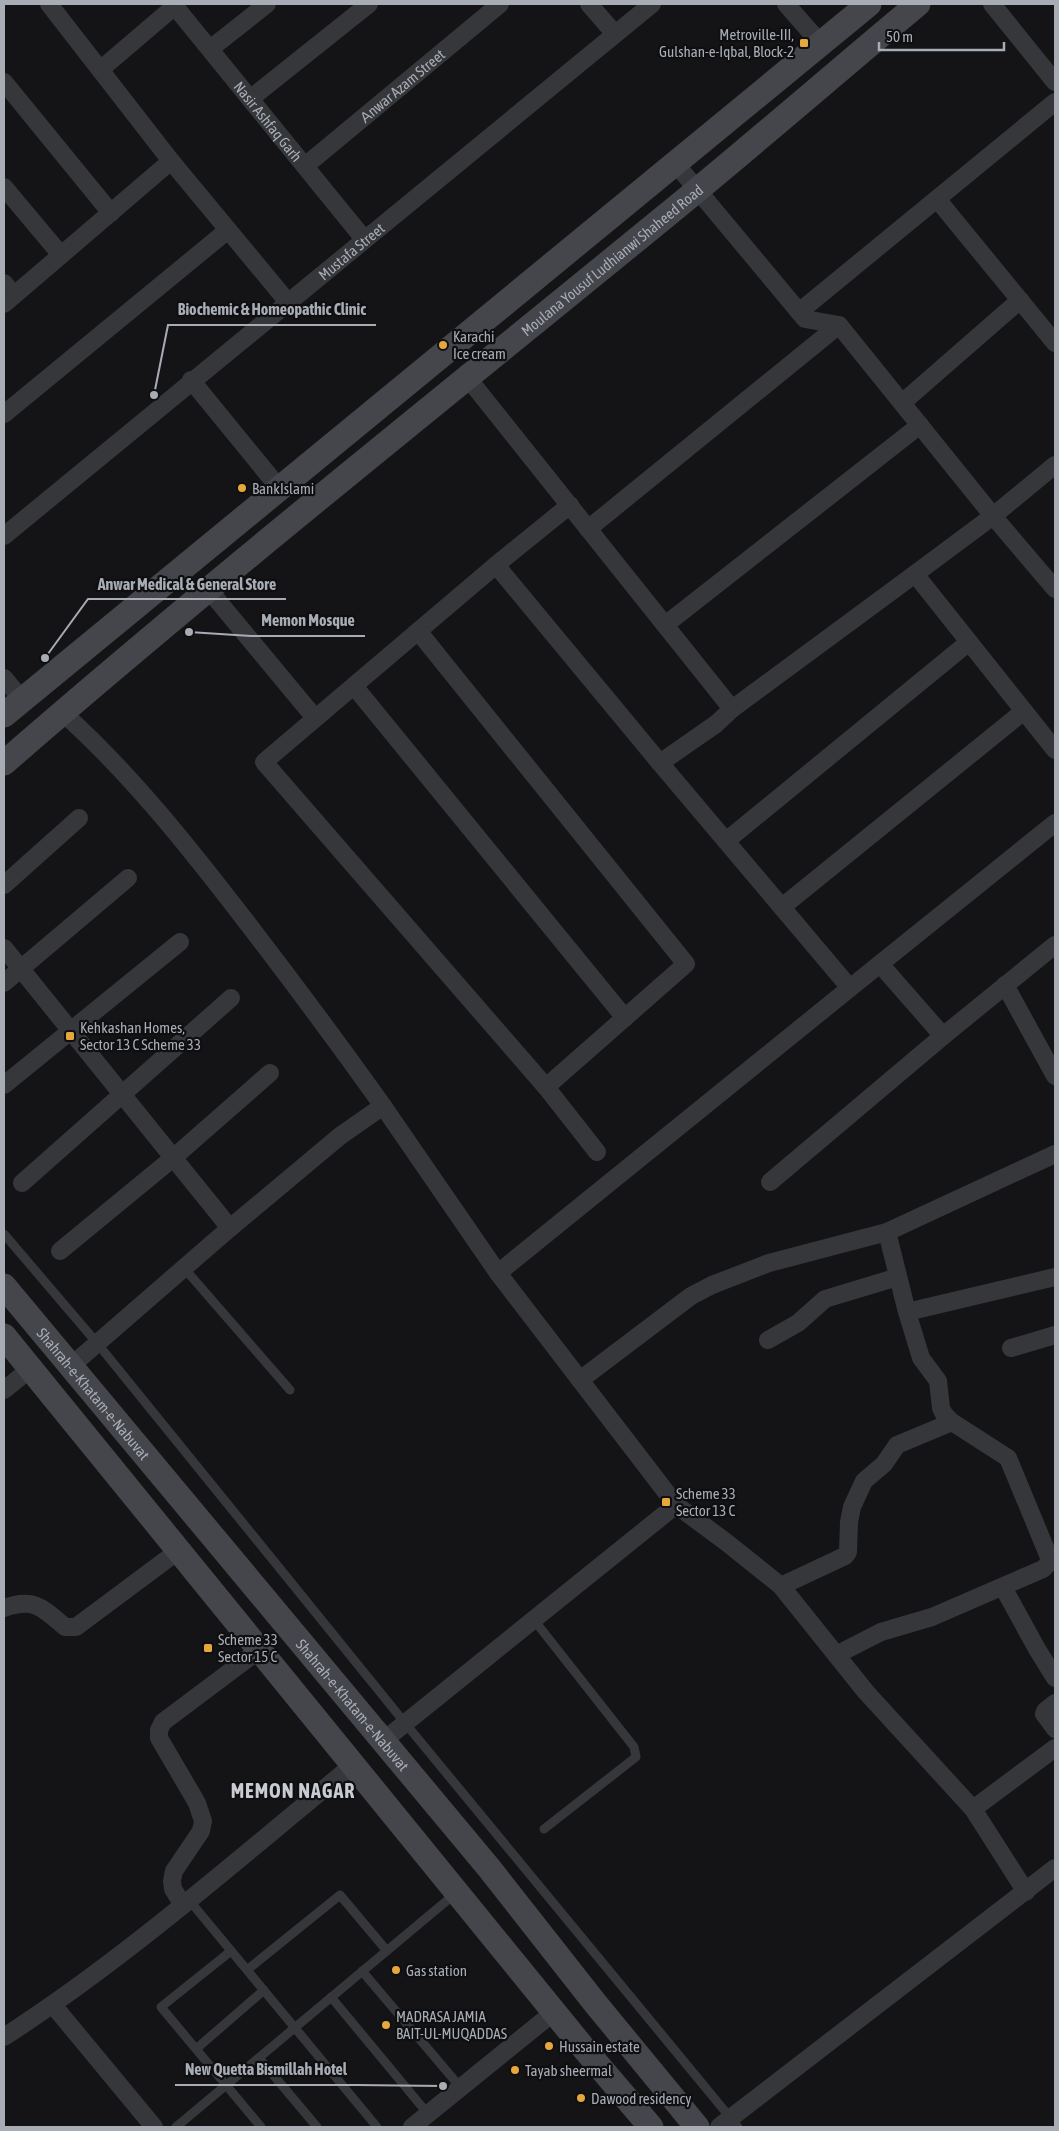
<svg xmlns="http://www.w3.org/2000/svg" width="1059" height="2131" font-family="'Asap Condensed',sans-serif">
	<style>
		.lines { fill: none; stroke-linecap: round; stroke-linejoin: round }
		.lane { stroke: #36373b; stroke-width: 9 }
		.street { stroke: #36373b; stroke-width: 18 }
		.secondary { stroke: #44464b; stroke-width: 25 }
		.poi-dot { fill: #e6a73d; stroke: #0f0f11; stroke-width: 2 }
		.labels { text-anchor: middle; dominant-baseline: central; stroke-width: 4.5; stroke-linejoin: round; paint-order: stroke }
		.poi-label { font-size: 15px; fill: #a7acb5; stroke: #0f0f11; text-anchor: start }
		.street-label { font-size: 15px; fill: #a7acb5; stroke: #0f0f11 }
		.district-label { font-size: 20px; font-weight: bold; letter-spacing: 1px; fill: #c8cbd2; stroke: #0f0f11 }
		.leader { fill: none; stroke: #a7acb5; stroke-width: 2 }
		.callout-dot { fill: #a7acb5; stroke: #0f0f11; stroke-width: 2 }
		.callout-label { font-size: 16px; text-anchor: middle; font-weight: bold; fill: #a7acb5; stroke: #0f0f11; stroke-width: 4.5; stroke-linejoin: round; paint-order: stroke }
	</style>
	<rect width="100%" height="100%" fill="#141416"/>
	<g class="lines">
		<path class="lane" d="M 4,1234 L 97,1343 L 405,1723 L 738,2127
			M 184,1268 L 290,1390
			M 534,1620 L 634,1747 L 636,1757 L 544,1829
			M 189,1900 L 377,2127
			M 231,1951 L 161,2007 L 261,2127
			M 247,1970 L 340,1895 L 387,1951
			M 362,1971 L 461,2088
			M 331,1997 L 428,2114
			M 196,2049 L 264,1990
			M 259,2058 L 317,2127
			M 176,2127 L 456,1893"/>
		<g class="street">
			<path d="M 49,4 L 171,161 L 287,301"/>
			<path id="s1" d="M 173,4 L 364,239"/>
			<path d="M 589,4 L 615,34"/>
			<path d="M 786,4 L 821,44"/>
			<path d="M 992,4 L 1055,82"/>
			<path d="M 210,49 L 267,4"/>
			<path d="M 100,70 L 175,6"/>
			<path d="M 4,82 L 111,213"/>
			<path d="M 250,99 L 369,4"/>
			<path d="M 675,163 L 805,319 L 839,325 L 993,516 L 915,574 L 1055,750"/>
			<path id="s2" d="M 305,166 L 500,4"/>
			<path d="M 4,187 L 61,255"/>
			<path d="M 937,199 L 1055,343"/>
			<path d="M 4,283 L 14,295"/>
			<path d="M 4,304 L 171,161"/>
			<path d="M 799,312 L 1055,102"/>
			<path d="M 467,377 L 732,709 L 716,724 L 660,763 L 850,988 L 1055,823"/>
			<path d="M 191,380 L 280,489"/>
			<path d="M 902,403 L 1020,300"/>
			<path d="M 4,414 L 228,230"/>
			<path d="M 1055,465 L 993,516 L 1055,589"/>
			<path d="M 570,505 L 496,565 L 660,763"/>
			<path d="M 588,529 L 839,325"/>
			<path id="s3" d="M 4,536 L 652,4"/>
			<path d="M 496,565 L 264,762 L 546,1087 L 597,1152"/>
			<path d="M 208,589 L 315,718"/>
			<path d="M 665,625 L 920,425"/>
			<path d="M 418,631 L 686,964 L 546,1087"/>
			<path d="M 4,678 L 22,700"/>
			<path d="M 354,686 L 625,1018"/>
			<path d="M 732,709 L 915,574"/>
			<path d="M 62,712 C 131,774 188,846 245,920 C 292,981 338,1043 383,1106"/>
			<path d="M 726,841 L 969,642"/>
			<path d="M 4,885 L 79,818"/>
			<path d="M 782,907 L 1024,711"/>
			<path d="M 4,948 L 230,1228 L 71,1366"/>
			<path d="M 880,964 L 943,1036"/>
			<path d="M 4,983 L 128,878"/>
			<path d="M 1005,985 L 1055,1076"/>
			<path d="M 4,1085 L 180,942"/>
			<path d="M 770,1182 L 943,1036 L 1055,945"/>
			<path d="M 22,1183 L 231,998"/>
			<path d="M 230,1228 L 340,1136 L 383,1106 L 498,1273 L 850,988"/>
			<path d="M 60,1251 L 173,1158 L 270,1073"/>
			<path d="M 907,1312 L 1055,1277"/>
			<path d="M 768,1340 L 798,1323 L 825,1299 L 898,1277"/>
			<path d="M 1011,1348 L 1055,1335"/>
			<path d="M 580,1380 L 691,1296 L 712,1285 L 769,1263 L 887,1232 L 1055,1154"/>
			<path d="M 4,1390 L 30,1369"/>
			<path d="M 676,1505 L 726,1542 L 781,1586 L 866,1692 L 973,1809 L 1026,1892"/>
			<path d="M 781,1586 L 845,1556 L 848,1552 L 849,1522 L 852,1507 L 864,1481 L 884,1464 L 897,1445 L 952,1422"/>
			<path d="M 1003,1587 L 1037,1649 L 1055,1678"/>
			<path d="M 4,1608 C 34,1597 43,1608 65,1627 L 76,1627 L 178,1551"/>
			<path d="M 836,1655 L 881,1632 L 932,1617 L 1043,1569 L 1049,1563 L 1049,1557 L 1008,1458 L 952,1422 L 944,1414 L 941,1408 L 938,1381 L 921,1358 L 907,1312 L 887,1232"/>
			<path d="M 1055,1703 L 1045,1711 L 1044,1714 L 1055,1729"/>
			<path d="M 383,1741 L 676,1505 L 498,1273"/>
			<path d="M 973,1809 L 1055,1748"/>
			<path d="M 183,1905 L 173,1889 L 172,1881 L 174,1871 L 201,1831 L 203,1821 L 197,1803 L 159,1738 L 159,1730 L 163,1722 L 259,1650"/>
			<path d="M 53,2005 L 154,2127"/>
			<path d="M 4,2037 C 128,1957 239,1858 353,1765"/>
			<path d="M 412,2127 L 554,2012"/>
			<path d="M 719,2127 L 1055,1868"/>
		</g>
		<g class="secondary">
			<path d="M 4,715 L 869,4"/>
			<path id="s4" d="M 4,763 C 219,576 442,399 662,219 C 749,148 833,75 918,4"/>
			<path id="s5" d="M 4,1286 L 489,1868 L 595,2003 L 697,2127"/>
			<path d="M 4,1336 L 581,2045 L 651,2127"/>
		</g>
	</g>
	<g class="poi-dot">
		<rect x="799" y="38" width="10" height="10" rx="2.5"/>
		<circle cx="443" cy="345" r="5"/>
		<circle cx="242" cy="488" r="5"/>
		<rect x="65" y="1031" width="10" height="10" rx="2.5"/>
		<rect x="661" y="1497" width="10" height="10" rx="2.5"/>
		<rect x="203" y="1643" width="10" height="10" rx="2.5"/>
		<circle cx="396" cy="1970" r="5"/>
		<circle cx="386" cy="2025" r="5"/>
		<circle cx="549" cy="2046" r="5"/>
		<circle cx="515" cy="2070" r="5"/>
		<circle cx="581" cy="2098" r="5"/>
	</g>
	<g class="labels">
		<g class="poi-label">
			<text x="794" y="34" text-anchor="end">Metroville-III,<tspan x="794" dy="17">Gulshan-e-Iqbal, Block-2</tspan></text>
			<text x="453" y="336">Karachi<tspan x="453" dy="17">Ice cream</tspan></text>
			<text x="252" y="488">BankIslami</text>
			<text x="80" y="1027">Kehkashan Homes,<tspan x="80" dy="17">Sector 13 C Scheme 33</tspan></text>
			<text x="676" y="1493">Scheme 33<tspan x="676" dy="17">Sector 13 C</tspan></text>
			<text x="218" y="1639">Scheme 33<tspan x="218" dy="17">Sector 15 C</tspan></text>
			<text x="406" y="1970">Gas station</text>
			<text x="396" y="2016">MADRASA JAMIA<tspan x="396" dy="17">BAIT-UL-MUQADDAS</tspan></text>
			<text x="559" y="2046">Hussain estate</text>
			<text x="525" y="2070">Tayab sheermal</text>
			<text x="591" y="2098">Dawood residency</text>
		</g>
		<g class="street-label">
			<text stroke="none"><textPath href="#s2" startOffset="126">Аnwar Azam Street</textPath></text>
			<text stroke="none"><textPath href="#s1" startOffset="151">Nasir Ashfaq Garh</textPath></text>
			<text stroke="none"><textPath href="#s3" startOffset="449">Mustafa Street</textPath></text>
			<text stroke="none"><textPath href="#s4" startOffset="789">Moulana Yousuf Ludhianwi Shaheed Road</textPath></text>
			<text stroke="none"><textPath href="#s5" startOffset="140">Shahrah-e-Khatam-e-Nabuvat</textPath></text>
			<text stroke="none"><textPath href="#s5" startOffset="545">Shahrah-e-Khatam-e-Nabuvat</textPath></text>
		</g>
		<g class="district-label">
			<text x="293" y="1790">MEMON NAGAR</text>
		</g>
	</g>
	<path class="leader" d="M154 395L168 325H376M45 658L88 599H286M189 632L251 636H365M443 2086L357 2085H175"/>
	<g class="callout-dot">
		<circle cx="154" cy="395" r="5"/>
		<circle cx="45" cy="658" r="5"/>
		<circle cx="189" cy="632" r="5"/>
		<circle cx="443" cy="2086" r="5"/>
	</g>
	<g class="callout-label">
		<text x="272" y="315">Biochemic &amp; Homeopathic Clinic</text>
		<text x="187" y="590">Anwar Medical &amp; General Store</text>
		<text x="308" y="626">Memon Mosque</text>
		<text x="266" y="2075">New Quetta Bismillah Hotel</text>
	</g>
	<rect width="1059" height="2131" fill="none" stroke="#a7acb5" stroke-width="10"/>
	<path d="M879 42v8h125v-8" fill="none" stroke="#a7acb5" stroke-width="2.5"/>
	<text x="886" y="42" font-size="15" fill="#a7acb5" stroke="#0f0f11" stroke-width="4" paint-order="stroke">50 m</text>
</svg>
